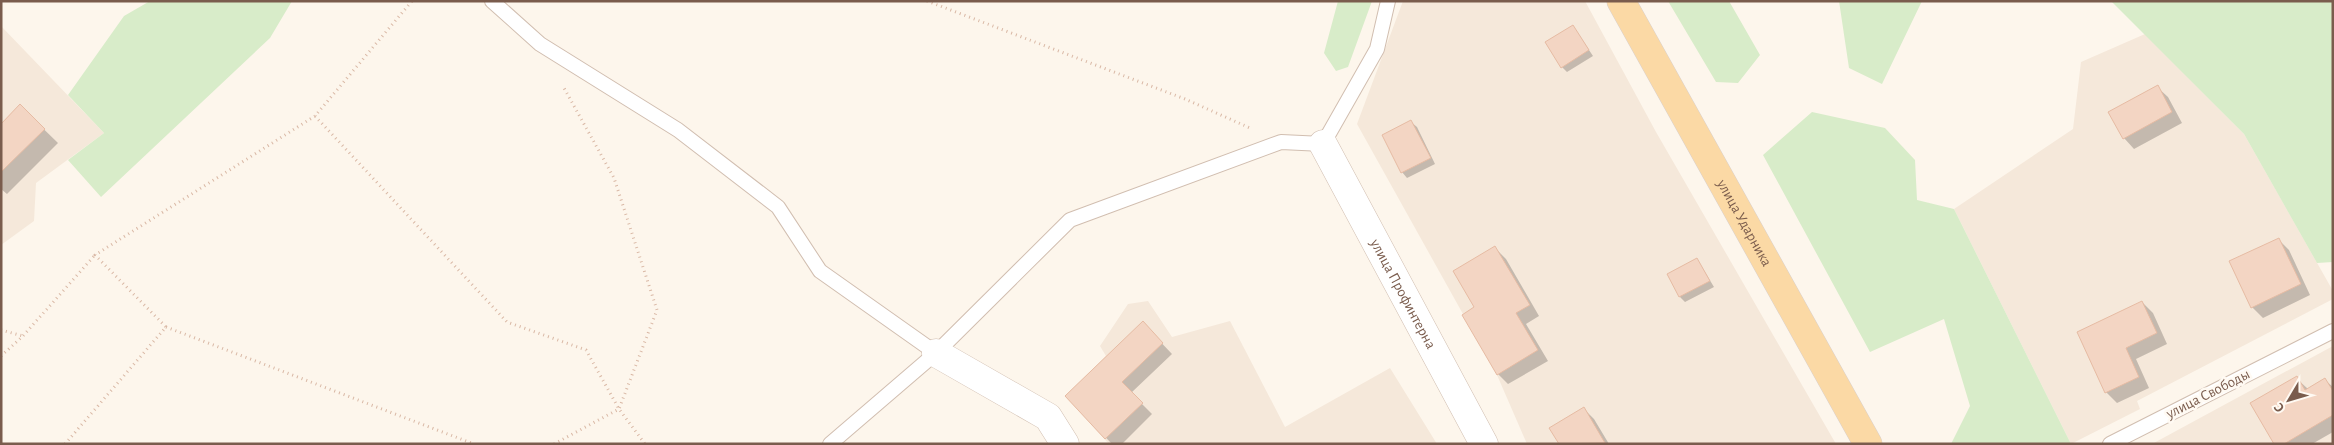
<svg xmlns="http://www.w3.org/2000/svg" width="2334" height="445" font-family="'Alegreya Sans',sans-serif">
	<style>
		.residential { fill: #f5e8da }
		.green { fill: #d8ecc9 }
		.shadow { fill: #0003 }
		.building { fill: #f3d5c3; stroke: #e6bba3 }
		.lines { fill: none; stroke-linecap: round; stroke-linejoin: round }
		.service-casing { stroke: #d1beb0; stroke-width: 16 }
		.minor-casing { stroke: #d1beb0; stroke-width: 29 }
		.primary-casing { stroke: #dad1cd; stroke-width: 29 }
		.path { stroke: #d9b8a5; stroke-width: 3; stroke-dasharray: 1 4; stroke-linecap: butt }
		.service { stroke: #fff; stroke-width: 14 }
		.minor { stroke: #fff; stroke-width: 28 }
		.primary { stroke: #fbd9a5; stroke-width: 28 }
		.labels { text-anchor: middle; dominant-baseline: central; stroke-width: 5; stroke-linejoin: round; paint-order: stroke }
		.street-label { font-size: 15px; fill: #7a5c4d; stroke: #fffaf3 }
	</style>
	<rect width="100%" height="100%" fill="#fdf6ec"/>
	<path class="residential" d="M 1403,1 L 1585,1 L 1656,132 L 1836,444 L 1527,444 L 1497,375 L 1357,124 Z
		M 1,26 L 104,133 L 36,183 L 34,221 L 1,245 Z
		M 2145,34 L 2244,134 L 2333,291 L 2333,299 L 2137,401 L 2140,409 L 2071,444 L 1954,209 L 2073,129 L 2081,62 Z
		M 1148,301 L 1172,337 L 1230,321 L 1285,427 L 1390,368 L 1437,444 L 1109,444 L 1065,396 L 1106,356 L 1100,346 L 1128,304 Z
		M 2333,346 L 2333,444 L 2152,444 Z"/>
	<path class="green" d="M 150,1 L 292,1 L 270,38 L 101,197 L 68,160 L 104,133 L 68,95 L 124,16 Z
		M 1338,1 L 1372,1 L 1348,67 L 1336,71 L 1324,53 Z
		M 1668,1 L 1729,1 L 1760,55 L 1738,83 L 1716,82 Z
		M 1839,1 L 1922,1 L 1882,84 L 1849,68 Z
		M 2111,1 L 2333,1 L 2333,262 L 2317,263 L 2244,134 Z
		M 1812,112 L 1885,128 L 1915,160 L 1917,200 L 1954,209 L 2071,444 L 1951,444 L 1970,406 L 1944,319 L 1870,352 L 1763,155 Z"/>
	<path class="shadow" d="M 1573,26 L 1593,56 L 1567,72 L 1562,67 Z
		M 2157,87 L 2168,97 L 2182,123 L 2134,149 L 2124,138 Z
		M 20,106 L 58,143 L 7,194 L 1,189 L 1,125 Z
		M 1411,122 L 1417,127 L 1435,164 L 1407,178 L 1402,172 Z
		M 2279,240 L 2289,250 L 2310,295 L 2263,318 L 2252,307 Z
		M 1495,248 L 1506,259 L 1539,316 L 1526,324 L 1548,361 L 1508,384 L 1498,374 L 1476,308 Z
		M 1697,259 L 1714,287 L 1685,302 L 1680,297 L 1668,274 Z
		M 2142,302 L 2153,313 L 2167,344 L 2136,359 L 2149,388 L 2117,403 L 2106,392 Z
		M 1153,334 L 1172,354 L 1131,393 L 1152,414 L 1122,444 L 1112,444 L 1066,396 Z
		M 2296,378 L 2308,389 L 2325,380 L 2333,387 L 2333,432 L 2312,444 L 2275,444 Z
		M 1584,409 L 1594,419 L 1609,444 L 1560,444 Z"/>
	<path class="building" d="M 1573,25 L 1589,50 L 1561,68 L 1545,42 Z
		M 2158,85 L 2172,112 L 2123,139 L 2108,112 Z
		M 20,104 L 45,129 L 1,172 L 1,124 Z
		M 1411,120 L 1431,158 L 1401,173 L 1382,135 Z
		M 2279,238 L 2301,284 L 2251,308 L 2229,261 Z
		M 1495,246 L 1530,305 L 1516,313 L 1538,350 L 1497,375 L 1462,315 L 1474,307 L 1453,271 Z
		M 1697,258 L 1710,281 L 1679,297 L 1667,274 Z
		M 2142,301 L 2157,333 L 2126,348 L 2139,377 L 2105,393 L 2077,332 Z
		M 1143,321 L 1163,343 L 1122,382 L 1143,403 L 1105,439 L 1065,396 Z
		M 2297,376 L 2305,390 L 2325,378 L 2333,391 L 2333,415 L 2284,444 L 2274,444 L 2250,403 Z
		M 1584,407 L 1605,443 L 1559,444 L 1549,428 Z"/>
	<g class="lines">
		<g class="service-casing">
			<path id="service" d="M 492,1 L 540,44 L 678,130 L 778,207 L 820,271 L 936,353
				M 830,444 L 936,353 L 1070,220 L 1281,142 L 1323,144 L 1377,49 L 1388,1
				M 2110,444 L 2333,331"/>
		</g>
		<g class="minor-casing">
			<g id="minor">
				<path id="s1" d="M 1323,144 L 1484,444"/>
				<path d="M 936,353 L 1048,417 L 1065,444"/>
			</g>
		</g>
		<g class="primary-casing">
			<g id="primary">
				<path id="s2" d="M 1621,1 L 1868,444"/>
			</g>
		</g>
		<path class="path" d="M 927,1 L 1185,99 L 1250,128
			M 315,116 L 507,322 L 586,350 L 619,409 L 645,444
			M 166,327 L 474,444
			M 1,330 L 23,336
			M 1,356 L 23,336 L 95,255
			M 65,444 L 166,327 L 95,255 L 315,116 L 412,1
			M 554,444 L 619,409 L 657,310 L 614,178 L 564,88"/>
		<use href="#service" class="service"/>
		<use href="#minor" class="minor"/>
		<use href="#primary" class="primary"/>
	</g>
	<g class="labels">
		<g class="street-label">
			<text stroke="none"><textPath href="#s2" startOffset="254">улица Ударника</textPath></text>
			<text stroke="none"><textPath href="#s1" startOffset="170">улица Профинтерна</textPath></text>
			<text transform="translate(2208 394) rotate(-27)">улица Свободы</text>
		</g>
	</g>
	<rect width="2334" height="445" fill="none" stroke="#7a5c4d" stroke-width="5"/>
	<g transform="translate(2289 400) rotate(232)" stroke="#fffaf3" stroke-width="4" paint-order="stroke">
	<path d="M0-4L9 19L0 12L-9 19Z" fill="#7a5c4d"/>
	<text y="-8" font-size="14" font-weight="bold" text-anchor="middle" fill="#7a5c4d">С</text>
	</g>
</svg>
